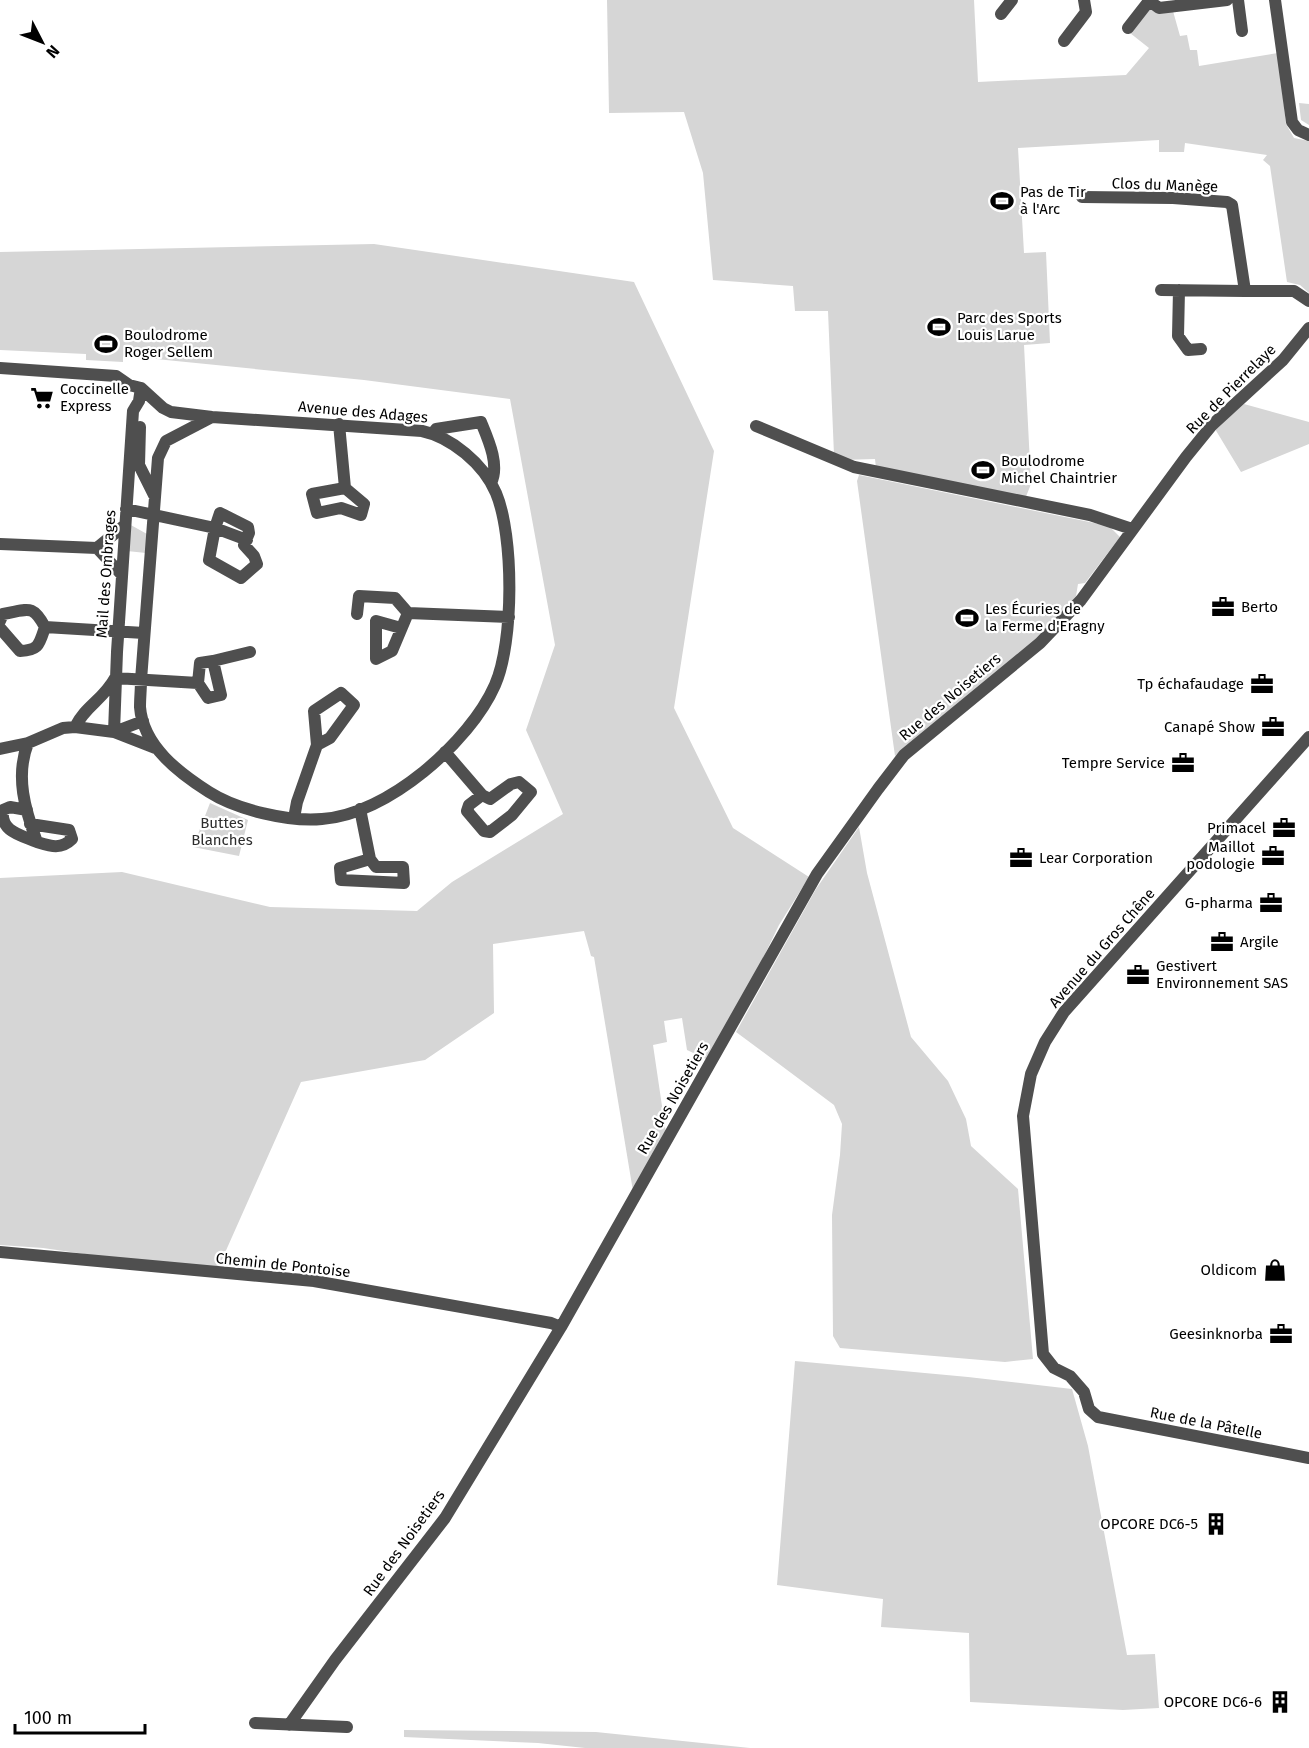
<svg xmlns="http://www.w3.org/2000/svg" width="1309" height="1748" font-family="'Fira Sans',sans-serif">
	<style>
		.green { fill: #d6d6d6 }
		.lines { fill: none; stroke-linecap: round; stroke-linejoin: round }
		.minor { stroke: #4f4f4f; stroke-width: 12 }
		.labels { text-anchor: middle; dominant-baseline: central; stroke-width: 4.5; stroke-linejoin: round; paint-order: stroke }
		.street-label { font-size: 15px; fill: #000; stroke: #fff }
		.poi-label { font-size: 15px; fill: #000; stroke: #fff; text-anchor: start }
		.park-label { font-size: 15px; fill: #2d2d2d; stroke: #fff }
	</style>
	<rect width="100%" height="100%" fill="#fff"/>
	<path class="green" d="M 607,0 L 974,0 L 978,82 L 1126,75 L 1149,48 L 1130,33 L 1149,8 L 1173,11 L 1180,36 L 1187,35 L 1190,50 L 1197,50 L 1199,66 L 1278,53 L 1286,124 L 1294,138 L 1309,141 L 1309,293 L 1300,285 L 1287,282 L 1270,166 L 1263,160 L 1267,155 L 1185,143 L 1184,152 L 1159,152 L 1159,140 L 1018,148 L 1024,253 L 1046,252 L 1050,343 L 1024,345 L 1031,484 L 1025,499 L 876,468 L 875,459 L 841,460 L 834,455 L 828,311 L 795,311 L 793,286 L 713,280 L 703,173 L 684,112 L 609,113 Z
		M 1299,103 L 1309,104 L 1309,125 L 1301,120 Z
		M 374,244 L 634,282 L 714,451 L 674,708 L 733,828 L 809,877 L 779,925 L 727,1033 L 706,1059 L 687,1050 L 682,1018 L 664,1021 L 667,1042 L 653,1045 L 666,1133 L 633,1191 L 594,957 L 591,956 L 584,931 L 493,944 L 494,1013 L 425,1060 L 301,1082 L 216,1273 L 43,1248 L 0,1245 L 0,878 L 122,872 L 270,907 L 417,911 L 452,882 L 563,814 L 526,730 L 555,645 L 510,399 L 364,380 L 126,356 L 123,356 L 123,362 L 86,360 L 86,354 L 0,350 L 0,252 Z
		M 1244,404 L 1309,422 L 1309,444 L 1241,472 L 1215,429 Z
		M 859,475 L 1109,526 L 1120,537 L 1085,583 L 1078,584 L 1076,596 L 1040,640 L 895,756 L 857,481 Z
		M 129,524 L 147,534 L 146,553 L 127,551 Z
		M 210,803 L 248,820 L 239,856 L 193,847 Z
		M 859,827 L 867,873 L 911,1037 L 948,1081 L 966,1119 L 971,1146 L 1018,1189 L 1033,1359 L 1005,1362 L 840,1348 L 833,1336 L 832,1215 L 840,1155 L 842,1124 L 834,1105 L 736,1032 L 816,889 Z
		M 795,1361 L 968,1377 L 1072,1389 L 1088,1446 L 1127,1655 L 1155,1654 L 1159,1708 L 1123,1710 L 970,1702 L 969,1633 L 881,1627 L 883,1599 L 777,1585 Z
		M 404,1730 L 596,1732 L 750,1748 L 585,1748 L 538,1743 L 404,1737 Z"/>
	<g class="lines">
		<path class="minor" d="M 1148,0 L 1159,8 L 1227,0
			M 1238,0 L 1242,31
			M 1275,0 L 1292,122 L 1298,130 L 1309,135
			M 1001,14 L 1012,0
			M 1128,28 L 1149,1
			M 1064,41 L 1086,12 L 1084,0
			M 1082,197 L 1173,198 L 1227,202 L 1232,205 L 1245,291 L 1161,290
			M 1179,290 L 1178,336 L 1188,350 L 1201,349
			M 1245,291 L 1294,291 L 1309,301
			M 0,368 L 116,376 L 129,385 L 141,388 L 163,408 L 171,412 L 212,417 L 422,431 C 451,437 484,464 496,493 C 514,536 514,642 495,685 C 470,742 387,815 322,819 C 289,822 237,810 209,792 C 179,773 143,746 140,707 C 140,698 141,689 141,680 L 158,458 L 166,441 L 212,417
			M 141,388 L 139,401 L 133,411 L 117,652 L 114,732 L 143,721
			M 339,424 L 345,488 L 364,504 L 361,515 L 341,508 L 317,513 L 312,494 L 345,488
			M 756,426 L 854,467 L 1090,515 L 1132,529
			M 140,427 L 139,465 L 154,495
			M 433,433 L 436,429 L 481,422 C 488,439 500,465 491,483
			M 126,509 L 215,528 L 247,540
			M 220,513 L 248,527 L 249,533 L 244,545 L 254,556 L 257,564 L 241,578 L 209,560 L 215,528 Z
			M 0,544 L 97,548 L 122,575
			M 97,548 L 125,525
			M 408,613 L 509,617
			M 357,614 L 359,596 L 395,598 L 408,613
			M 0,621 L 3,614 C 28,610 32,603 45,627 C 39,645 39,650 20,651 L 0,628
			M 45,627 L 144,633
			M 401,628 L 376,621 L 376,659 L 392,651 L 408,613
			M 213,661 L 221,695 L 208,698 L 198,683 L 200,663 Z
			M 213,661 L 250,652
			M 75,727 C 86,705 103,700 115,678 L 198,683
			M 1309,737 L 1064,1012 L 1045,1042 L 1031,1074 L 1023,1116 L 1043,1354 L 1054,1368 L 1070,1376 L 1084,1392 L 1089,1409 L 1098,1417 L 1309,1458
			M 28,743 C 15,776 25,810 37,842 C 50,846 61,850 72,839 L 69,830 L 30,824
			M 0,749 L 28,743 L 63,728 L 75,727 L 114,732 L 155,748
			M 445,752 L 482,795 L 490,799 L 511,784 L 519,782 L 531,792 L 512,815 L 490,832 L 484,831 L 467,811 L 469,805 L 482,795
			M 360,809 L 370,859 L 376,867 L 403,867 L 404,883 L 341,880 L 340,868 L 370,859
			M 27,810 L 10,807 L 3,810 C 0,832 21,835 37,842
			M 294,818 L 297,802 L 317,745 L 314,711 L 341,693 L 354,705 L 330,738 L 317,745
			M 0,1252 L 314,1281 L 551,1323 L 561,1327
			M 255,1723 L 347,1727
			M 289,1725 L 335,1660 L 445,1518 L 561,1327 L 817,874 L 878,789 L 904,755 L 1040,643 L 1081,600 L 1186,457 L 1212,425 L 1283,360 L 1309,328"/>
	</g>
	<defs>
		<g id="stadium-bare" transform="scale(1.8)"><path d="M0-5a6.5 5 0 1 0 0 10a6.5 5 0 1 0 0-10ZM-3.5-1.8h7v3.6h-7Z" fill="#000" stroke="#fff" stroke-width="2.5" paint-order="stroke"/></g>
		<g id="supermarket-bare" transform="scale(1.8)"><path d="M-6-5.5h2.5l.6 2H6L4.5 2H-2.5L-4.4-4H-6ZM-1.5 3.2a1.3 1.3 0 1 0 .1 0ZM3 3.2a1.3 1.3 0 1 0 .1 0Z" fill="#000" stroke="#fff" stroke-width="2.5" paint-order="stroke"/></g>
		<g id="office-bare" transform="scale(1.8)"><path d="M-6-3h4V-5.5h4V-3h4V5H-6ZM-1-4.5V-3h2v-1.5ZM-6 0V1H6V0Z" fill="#000" stroke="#fff" stroke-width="2.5" paint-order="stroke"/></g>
		<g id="shop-bare" transform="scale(1.8)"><path d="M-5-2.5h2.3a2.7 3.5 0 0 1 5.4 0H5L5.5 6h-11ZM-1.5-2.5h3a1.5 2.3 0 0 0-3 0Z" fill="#000" stroke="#fff" stroke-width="2.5" paint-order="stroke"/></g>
		<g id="building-bare" transform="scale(1.8)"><path d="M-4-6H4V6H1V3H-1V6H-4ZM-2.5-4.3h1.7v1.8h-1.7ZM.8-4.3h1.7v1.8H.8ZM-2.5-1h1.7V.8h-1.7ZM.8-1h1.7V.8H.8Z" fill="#000" stroke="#fff" stroke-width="2.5" paint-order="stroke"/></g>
	</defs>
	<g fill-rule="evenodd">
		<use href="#stadium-bare" x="1002" y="201"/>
		<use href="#stadium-bare" x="939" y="327"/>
		<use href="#stadium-bare" x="106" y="344"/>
		<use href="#supermarket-bare" x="42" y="398"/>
		<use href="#stadium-bare" x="983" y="470"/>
		<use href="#office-bare" x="1223" y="607"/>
		<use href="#stadium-bare" x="967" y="618"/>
		<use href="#office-bare" x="1262" y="684"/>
		<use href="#office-bare" x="1273" y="727"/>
		<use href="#office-bare" x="1183" y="763"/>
		<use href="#office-bare" x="1284" y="828"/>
		<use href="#office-bare" x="1273" y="856"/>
		<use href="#office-bare" x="1021" y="858"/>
		<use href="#office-bare" x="1271" y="903"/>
		<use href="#office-bare" x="1222" y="942"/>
		<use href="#office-bare" x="1138" y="975"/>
		<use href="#shop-bare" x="1275" y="1270"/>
		<use href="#office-bare" x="1281" y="1334"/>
		<use href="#building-bare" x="1216" y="1524"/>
		<use href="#building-bare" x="1280" y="1702"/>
	</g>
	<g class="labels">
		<g class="street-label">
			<text transform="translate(1165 185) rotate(2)">Clos du Manège</text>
			<text transform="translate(1231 389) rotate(-45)">Rue de Pierrelaye</text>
			<text transform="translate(363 412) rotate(5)">Avenue des Adages</text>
			<text transform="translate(106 574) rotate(-86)">Mail des Ombrages</text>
			<text transform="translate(950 697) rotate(-40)">Rue des Noisetiers</text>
			<text transform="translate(1102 948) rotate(-49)">Avenue du Gros Chêne</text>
			<text transform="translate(673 1098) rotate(-60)">Rue des Noisetiers</text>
			<text transform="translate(283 1265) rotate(6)">Chemin de Pontoise</text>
			<text transform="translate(1206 1423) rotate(11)">Rue de la Pâtelle</text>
			<text transform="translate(404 1543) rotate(-54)">Rue des Noisetiers</text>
		</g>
		<g class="poi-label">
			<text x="1020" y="192">Pas de Tir<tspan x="1020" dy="17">à l'Arc</tspan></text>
			<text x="957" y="318">Parc des Sports<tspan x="957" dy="17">Louis Larue</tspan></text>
			<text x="124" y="335">Boulodrome<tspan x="124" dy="17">Roger Sellem</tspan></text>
			<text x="60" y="389">Coccinelle<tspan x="60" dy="17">Express</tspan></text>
			<text x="1001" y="461">Boulodrome<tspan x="1001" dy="17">Michel Chaintrier</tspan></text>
			<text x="1241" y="607">Berto</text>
			<text x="985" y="609">Les Écuries de<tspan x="985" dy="17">la Ferme d'Eragny</tspan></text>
			<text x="1244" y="684" text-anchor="end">Tp échafaudage</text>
			<text x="1255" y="727" text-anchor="end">Canapé Show</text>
			<text x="1165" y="763" text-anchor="end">Tempre Service</text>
			<text x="1266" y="828" text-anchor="end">Primacel</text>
			<text x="1255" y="847" text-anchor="end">Maillot<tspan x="1255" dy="17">podologie</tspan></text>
			<text x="1039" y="858">Lear Corporation</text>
			<text x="1253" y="903" text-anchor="end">G-pharma</text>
			<text x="1240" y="942">Argile</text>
			<text x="1156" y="966">Gestivert<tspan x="1156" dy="17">Environnement SAS</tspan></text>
			<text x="1257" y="1270" text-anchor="end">Oldicom</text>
			<text x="1263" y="1334" text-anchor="end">Geesinknorba</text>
			<text x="1198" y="1524" text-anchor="end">OPCORE DC6-5</text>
			<text x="1262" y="1702" text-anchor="end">OPCORE DC6-6</text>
		</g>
		<g class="park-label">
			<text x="222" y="823">Buttes<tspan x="222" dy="17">Blanches</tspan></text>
		</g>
	</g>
	<g transform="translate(42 42) rotate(132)" stroke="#ffffff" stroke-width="4.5" paint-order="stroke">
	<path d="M0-4.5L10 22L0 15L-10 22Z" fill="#000000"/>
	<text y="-9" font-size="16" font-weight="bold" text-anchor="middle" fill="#000000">N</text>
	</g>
	<path d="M15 1724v9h130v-9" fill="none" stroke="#000000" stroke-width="3"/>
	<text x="24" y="1724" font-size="18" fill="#000000" stroke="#ffffff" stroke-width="4.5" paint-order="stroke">100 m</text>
</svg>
